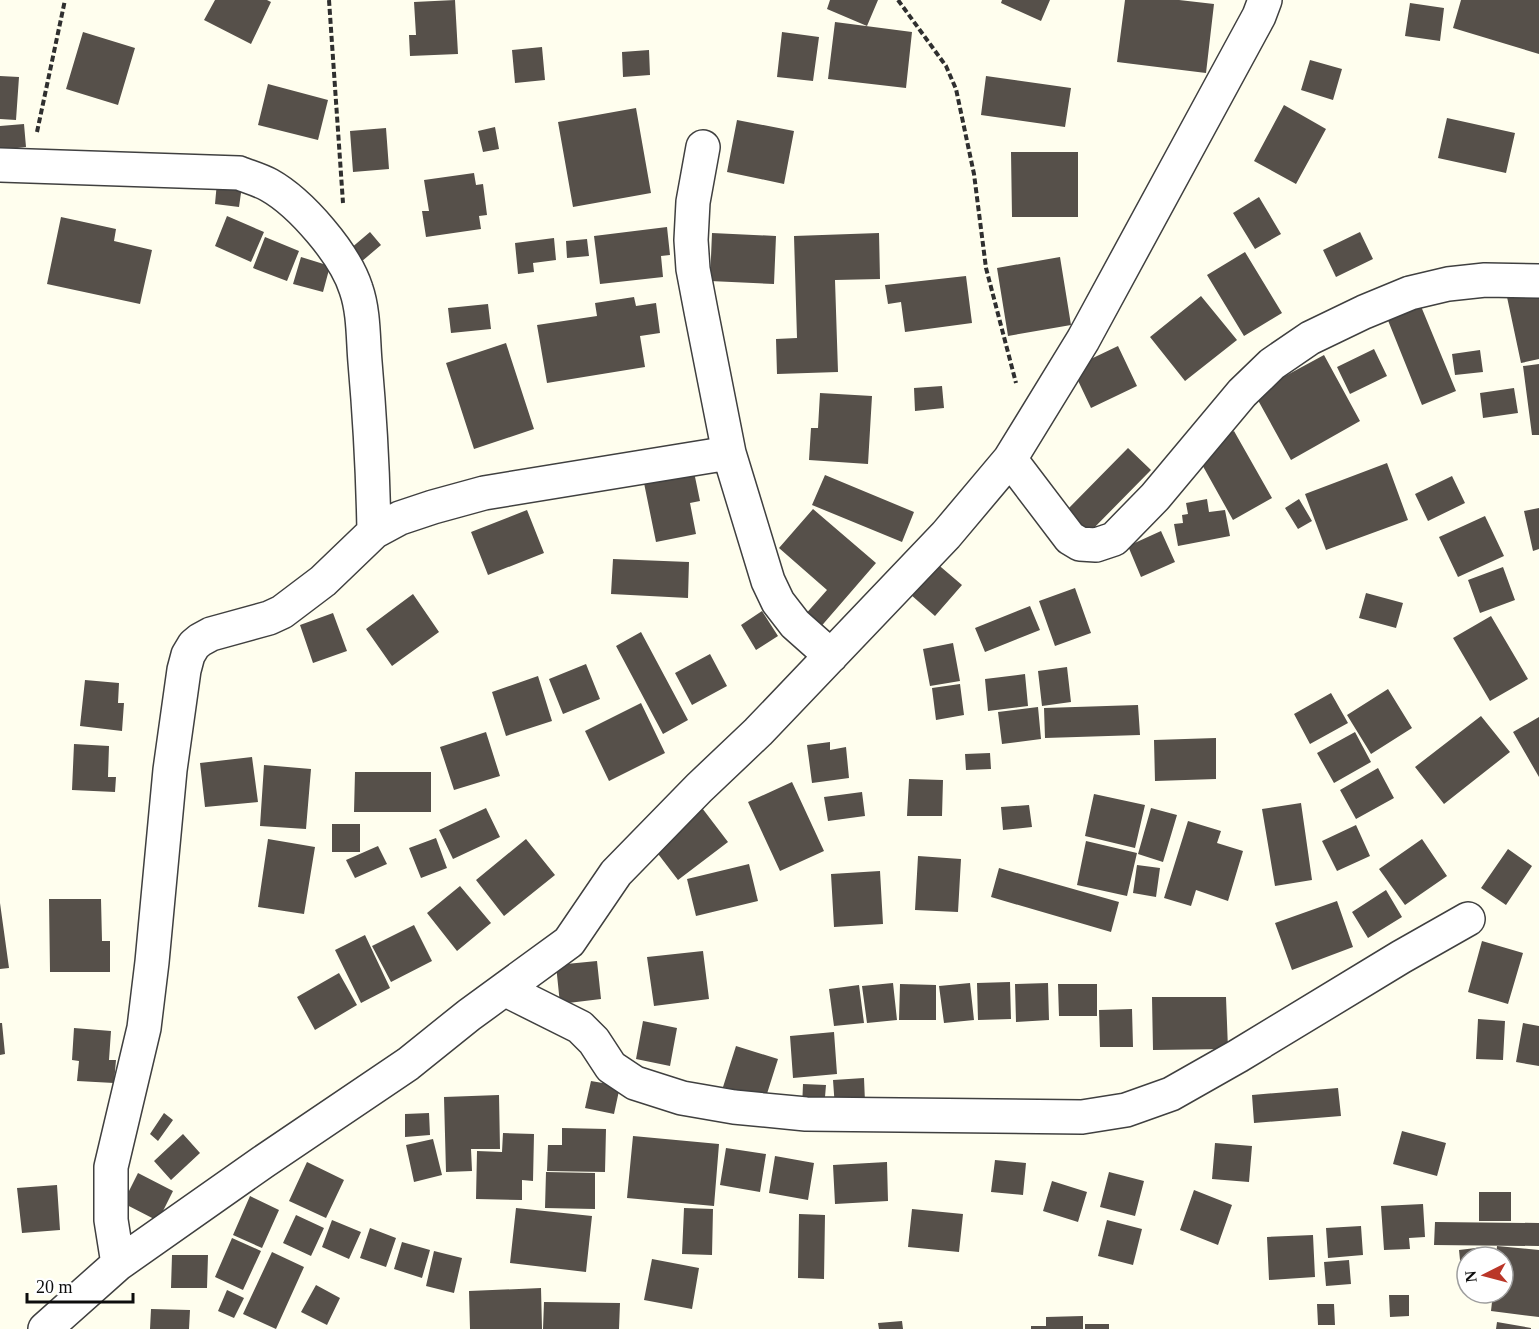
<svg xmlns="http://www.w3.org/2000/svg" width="1539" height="1329" font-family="Georgia,serif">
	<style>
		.building { fill: #56504a }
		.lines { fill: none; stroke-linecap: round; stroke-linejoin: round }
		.street-casing { stroke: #404040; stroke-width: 36 }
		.path { stroke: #2f2f2f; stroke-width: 4; stroke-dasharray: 6 3; stroke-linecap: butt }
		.street { stroke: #fff; stroke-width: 33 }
	</style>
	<rect width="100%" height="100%" fill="#fffeee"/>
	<path class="building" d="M 215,0 L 267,0 L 271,2 L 251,44 L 204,20 Z
		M 455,0 L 458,54 L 410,56 L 409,35 L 416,35 L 414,2 Z
		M 830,0 L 878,0 L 867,26 L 827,9 Z
		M 1002,0 L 1050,0 L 1041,21 L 1001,3 Z
		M 1125,0 L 1179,0 L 1214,4 L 1206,73 L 1117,62 Z
		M 1461,0 L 1539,0 L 1539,54 L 1453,28 Z
		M 1410,3 L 1444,8 L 1440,41 L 1405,36 Z
		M 835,22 L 912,32 L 906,88 L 828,79 Z
		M 83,32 L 135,48 L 118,105 L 66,89 Z
		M 782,32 L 819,37 L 813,81 L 777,77 Z
		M 542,47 L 545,80 L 515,83 L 512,50 Z
		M 649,50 L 650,75 L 623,77 L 622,52 Z
		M 1310,60 L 1342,69 L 1333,100 L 1301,90 Z
		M 0,76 L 19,77 L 16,120 L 0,119 Z
		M 986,76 L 1071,88 L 1065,127 L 981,115 Z
		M 268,84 L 328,100 L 318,140 L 258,125 Z
		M 1284,105 L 1326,129 L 1296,184 L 1254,161 Z
		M 636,108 L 651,193 L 573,207 L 558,122 Z
		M 1447,118 L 1515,133 L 1506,173 L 1438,158 Z
		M 737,120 L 794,131 L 784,184 L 727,172 Z
		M 24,124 L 26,147 L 0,150 L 0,126 Z
		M 495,127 L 499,149 L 483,152 L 478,131 Z
		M 386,128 L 389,169 L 353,172 L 350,131 Z
		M 1011,152 L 1078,152 L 1078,217 L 1012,217 Z
		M 474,173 L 476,185 L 483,184 L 487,215 L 479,216 L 481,229 L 426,237 L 422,211 L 429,211 L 424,180 Z
		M 217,182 L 242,186 L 239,207 L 215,204 Z
		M 1259,197 L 1281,234 L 1255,249 L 1233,213 Z
		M 227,216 L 264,232 L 251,262 L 215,246 Z
		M 61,217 L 116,229 L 114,241 L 152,250 L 140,304 L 47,284 Z
		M 667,227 L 670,255 L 661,256 L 663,277 L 600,284 L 594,236 Z
		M 370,232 L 381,245 L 361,262 L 350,249 Z
		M 1360,232 L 1373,259 L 1336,277 L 1323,250 Z
		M 712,233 L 776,236 L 774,284 L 710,281 Z
		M 879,233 L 880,279 L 835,280 L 838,372 L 777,374 L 776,339 L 797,338 L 794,236 Z
		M 265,237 L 299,251 L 287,281 L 253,268 Z
		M 554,238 L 556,260 L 533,263 L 534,272 L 518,274 L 515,243 Z
		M 587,239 L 589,256 L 567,258 L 566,241 Z
		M 1245,252 L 1282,313 L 1244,336 L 1207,275 Z
		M 301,257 L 330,266 L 323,292 L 293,284 Z
		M 1060,257 L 1071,325 L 1008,336 L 997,268 Z
		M 966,276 L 972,323 L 905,332 L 901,302 L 888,304 L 885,285 Z
		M 1539,291 L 1539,359 L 1521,363 L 1507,297 Z
		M 1201,296 L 1237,340 L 1185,381 L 1150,337 Z
		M 634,297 L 636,306 L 656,303 L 660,333 L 640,336 L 645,367 L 547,383 L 537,325 L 597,316 L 595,303 Z
		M 1418,299 L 1456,391 L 1422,405 L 1385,313 Z
		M 488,304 L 491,329 L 451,333 L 448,308 Z
		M 506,343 L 534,429 L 474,449 L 446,363 Z
		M 1118,346 L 1137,386 L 1091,408 L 1072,368 Z
		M 1374,349 L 1387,376 L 1350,394 L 1337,367 Z
		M 1480,350 L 1483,372 L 1455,375 L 1452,354 Z
		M 1324,355 L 1360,421 L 1291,460 L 1254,393 Z
		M 1539,364 L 1539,435 L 1532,435 L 1523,366 Z
		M 942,386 L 944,408 L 915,411 L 914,388 Z
		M 1514,388 L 1518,413 L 1483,418 L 1480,393 Z
		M 820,393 L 872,396 L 868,464 L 809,460 L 811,428 L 818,428 Z
		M 1234,431 L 1272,498 L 1233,520 L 1195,452 Z
		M 1128,448 L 1151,470 L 1088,534 L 1066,511 Z
		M 1387,463 L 1408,520 L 1326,550 L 1305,494 Z
		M 694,472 L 700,501 L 690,503 L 696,534 L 656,542 L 644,483 Z
		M 825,475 L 914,512 L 902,542 L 812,505 Z
		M 1452,476 L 1465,503 L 1428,521 L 1415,494 Z
		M 1207,499 L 1209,512 L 1225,510 L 1230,536 L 1178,546 L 1174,524 L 1183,523 L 1182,515 L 1188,514 L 1186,503 Z
		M 1299,499 L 1312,521 L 1298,529 L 1285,508 Z
		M 1539,508 L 1539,549 L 1533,551 L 1524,511 Z
		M 813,509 L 876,563 L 818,630 L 803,617 L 827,590 L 779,548 Z
		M 527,510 L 544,553 L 488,575 L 471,532 Z
		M 1485,516 L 1504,556 L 1458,577 L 1439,537 Z
		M 1161,531 L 1175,562 L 1141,577 L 1128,546 Z
		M 928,556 L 962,585 L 935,616 L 902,587 Z
		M 613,559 L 689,562 L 688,598 L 611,594 Z
		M 1503,567 L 1515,600 L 1480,613 L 1468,580 Z
		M 1075,588 L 1091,633 L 1055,646 L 1039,601 Z
		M 1366,593 L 1403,603 L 1396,628 L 1359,618 Z
		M 413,594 L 439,632 L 392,666 L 366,629 Z
		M 1030,606 L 1040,630 L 985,652 L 975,628 Z
		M 762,611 L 778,636 L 756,650 L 741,625 Z
		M 333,613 L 347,651 L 313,663 L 300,625 Z
		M 1491,616 L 1528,679 L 1490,701 L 1453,638 Z
		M 641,632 L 688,720 L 663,734 L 616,646 Z
		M 953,643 L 960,681 L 930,686 L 923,649 Z
		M 710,654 L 727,686 L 692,705 L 675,673 Z
		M 586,664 L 600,699 L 563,714 L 549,679 Z
		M 1067,667 L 1071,702 L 1042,706 L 1038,671 Z
		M 1025,674 L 1028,706 L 988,711 L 985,679 Z
		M 538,676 L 552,721 L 506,736 L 492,692 Z
		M 85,680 L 119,683 L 118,703 L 124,703 L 122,731 L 80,726 Z
		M 960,684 L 964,715 L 936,720 L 932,688 Z
		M 1388,689 L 1412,728 L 1371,754 L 1347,715 Z
		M 1331,693 L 1348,723 L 1310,744 L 1294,714 Z
		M 641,703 L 665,753 L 609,781 L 585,731 Z
		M 1138,705 L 1140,735 L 1045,738 L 1044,708 Z
		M 1038,707 L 1041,739 L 1002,744 L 998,712 Z
		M 1481,716 L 1510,752 L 1444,804 L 1415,767 Z
		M 1539,717 L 1539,777 L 1513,732 Z
		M 486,732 L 500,776 L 454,790 L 440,747 Z
		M 1355,732 L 1371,762 L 1334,783 L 1317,753 Z
		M 1216,738 L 1216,779 L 1155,781 L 1154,740 Z
		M 830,742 L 830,750 L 846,747 L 849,778 L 812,783 L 807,745 Z
		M 74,744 L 109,746 L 108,777 L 116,777 L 115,792 L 72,790 Z
		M 990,753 L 991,769 L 966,770 L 965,754 Z
		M 252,757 L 258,802 L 205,807 L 200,763 Z
		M 264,765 L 311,769 L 306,829 L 260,826 Z
		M 1378,768 L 1394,798 L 1356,819 L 1340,790 Z
		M 355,772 L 431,772 L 431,812 L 354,812 Z
		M 909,779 L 943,780 L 942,816 L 907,816 Z
		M 792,782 L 824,851 L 780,871 L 748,802 Z
		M 862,792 L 865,816 L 828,821 L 824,797 Z
		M 1094,794 L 1145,805 L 1135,848 L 1085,836 Z
		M 1301,803 L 1312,880 L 1275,886 L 1262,809 Z
		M 699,804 L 728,842 L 678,880 L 649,842 Z
		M 1029,805 L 1032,827 L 1003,830 L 1001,807 Z
		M 486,808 L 500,837 L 453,859 L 439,830 Z
		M 1151,808 L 1177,815 L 1163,862 L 1138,854 Z
		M 1188,821 L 1221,831 L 1217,843 L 1243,851 L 1228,901 L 1196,890 L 1191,906 L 1164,898 Z
		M 332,824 L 360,824 L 360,852 L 332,852 Z
		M 1356,825 L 1370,856 L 1337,871 L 1322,841 Z
		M 436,838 L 447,868 L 421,878 L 409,848 Z
		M 268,839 L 315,847 L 304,914 L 258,907 Z
		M 526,839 L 555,875 L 504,916 L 476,880 Z
		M 1422,839 L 1447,876 L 1405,905 L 1379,869 Z
		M 1086,841 L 1137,853 L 1127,896 L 1077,885 Z
		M 378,846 L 387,864 L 355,878 L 346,860 Z
		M 1508,849 L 1532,866 L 1506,905 L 1481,888 Z
		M 918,856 L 961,859 L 958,912 L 915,910 Z
		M 749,864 L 758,901 L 696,916 L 687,879 Z
		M 1137,865 L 1160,868 L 1156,897 L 1133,893 Z
		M 999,868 L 1119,902 L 1111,932 L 991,897 Z
		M 880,871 L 883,924 L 834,927 L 831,874 Z
		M 460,886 L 491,923 L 457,951 L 427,913 Z
		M 1386,890 L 1402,917 L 1368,938 L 1352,912 Z
		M 49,899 L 101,899 L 102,941 L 110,941 L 110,972 L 50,972 Z
		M 1337,901 L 1353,947 L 1292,970 L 1275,923 Z
		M 0,903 L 9,968 L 0,969 Z
		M 414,925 L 432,961 L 391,982 L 372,946 Z
		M 365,935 L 390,988 L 361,1003 L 335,950 Z
		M 1482,941 L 1523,953 L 1508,1004 L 1468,992 Z
		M 703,951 L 709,999 L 654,1006 L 647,957 Z
		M 597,961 L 601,999 L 560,1004 L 556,965 Z
		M 339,973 L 357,1005 L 315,1030 L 297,997 Z
		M 1010,982 L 1011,1019 L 978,1020 L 977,983 Z
		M 893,983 L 897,1020 L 867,1023 L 862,986 Z
		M 970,983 L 974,1020 L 944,1023 L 939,986 Z
		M 1048,983 L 1049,1020 L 1016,1022 L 1015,984 Z
		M 900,984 L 936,985 L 936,1020 L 899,1020 Z
		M 1058,984 L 1097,984 L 1097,1016 L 1059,1016 Z
		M 859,985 L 864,1023 L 834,1026 L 829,989 Z
		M 1152,997 L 1226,997 L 1228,1049 L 1153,1050 Z
		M 1132,1009 L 1133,1047 L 1100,1047 L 1099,1010 Z
		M 1478,1019 L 1505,1021 L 1503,1060 L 1476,1059 Z
		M 643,1021 L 677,1028 L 670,1066 L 636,1059 Z
		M 0,1023 L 2,1023 L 5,1054 L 0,1055 Z
		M 1523,1023 L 1539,1026 L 1539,1066 L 1516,1062 Z
		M 74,1028 L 111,1031 L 109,1060 L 116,1060 L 114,1083 L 77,1081 L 79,1061 L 72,1060 Z
		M 834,1032 L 837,1074 L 793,1078 L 790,1036 Z
		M 736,1046 L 778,1059 L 765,1100 L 723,1087 Z
		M 864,1078 L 865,1102 L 835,1108 L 833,1080 Z
		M 591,1081 L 620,1086 L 614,1114 L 585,1108 Z
		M 803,1084 L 826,1085 L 824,1109 L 802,1108 Z
		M 1338,1088 L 1341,1116 L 1254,1123 L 1252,1095 Z
		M 499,1095 L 500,1149 L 471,1149 L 472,1171 L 446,1172 L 444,1097 Z
		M 164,1113 L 173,1120 L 158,1141 L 150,1134 Z
		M 429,1113 L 430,1135 L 405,1137 L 405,1114 Z
		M 562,1128 L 606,1129 L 605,1172 L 547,1171 L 548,1145 L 562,1145 Z
		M 1402,1131 L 1446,1143 L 1437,1176 L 1393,1164 Z
		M 503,1133 L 534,1134 L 533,1181 L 522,1180 L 522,1200 L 476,1199 L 477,1151 L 502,1152 Z
		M 183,1134 L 200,1153 L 171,1180 L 154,1161 Z
		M 633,1136 L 719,1144 L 714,1206 L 627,1198 Z
		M 433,1139 L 442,1175 L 414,1182 L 406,1145 Z
		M 1215,1143 L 1252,1146 L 1249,1182 L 1212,1179 Z
		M 726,1148 L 766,1154 L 760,1192 L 720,1185 Z
		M 775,1156 L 814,1163 L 808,1200 L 769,1193 Z
		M 995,1160 L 1026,1163 L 1023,1195 L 991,1192 Z
		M 307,1162 L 344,1180 L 326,1218 L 289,1201 Z
		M 887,1162 L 888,1201 L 835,1204 L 833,1165 Z
		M 546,1172 L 595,1173 L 595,1209 L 545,1208 Z
		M 1109,1172 L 1144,1181 L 1135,1216 L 1100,1207 Z
		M 138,1173 L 173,1191 L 158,1221 L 123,1203 Z
		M 1052,1181 L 1087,1192 L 1078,1222 L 1043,1211 Z
		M 57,1185 L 60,1230 L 22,1233 L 17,1188 Z
		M 1194,1190 L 1232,1205 L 1218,1245 L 1180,1230 Z
		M 1479,1192 L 1511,1192 L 1511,1221 L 1479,1221 Z
		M 250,1196 L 279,1210 L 262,1248 L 233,1235 Z
		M 1423,1204 L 1425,1237 L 1409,1238 L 1410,1249 L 1384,1250 L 1381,1206 Z
		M 516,1208 L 592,1216 L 586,1272 L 510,1263 Z
		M 684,1208 L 713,1209 L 712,1255 L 682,1254 Z
		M 912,1209 L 963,1214 L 959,1252 L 908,1247 Z
		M 799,1214 L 825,1215 L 824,1279 L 798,1278 Z
		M 296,1215 L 324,1228 L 311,1256 L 283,1243 Z
		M 332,1220 L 361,1232 L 349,1259 L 322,1247 Z
		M 1107,1220 L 1142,1229 L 1133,1265 L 1098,1256 Z
		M 1435,1222 L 1539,1223 L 1539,1246 L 1434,1245 Z
		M 1361,1226 L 1363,1255 L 1328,1258 L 1326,1228 Z
		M 370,1228 L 396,1238 L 386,1267 L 360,1258 Z
		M 1313,1235 L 1315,1277 L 1269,1280 L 1267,1237 Z
		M 232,1238 L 261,1251 L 243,1290 L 215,1277 Z
		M 402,1242 L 430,1250 L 422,1278 L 394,1269 Z
		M 1497,1246 L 1539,1250 L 1539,1317 L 1491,1311 L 1493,1293 L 1503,1293 L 1503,1257 L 1496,1257 Z
		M 1484,1247 L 1485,1257 L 1467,1257 L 1467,1280 L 1462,1280 L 1459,1250 Z
		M 434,1251 L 462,1258 L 454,1293 L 426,1286 Z
		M 272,1252 L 304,1267 L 276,1329 L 243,1314 Z
		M 172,1255 L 208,1255 L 207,1288 L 171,1288 Z
		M 652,1259 L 699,1268 L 692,1309 L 644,1300 Z
		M 1349,1260 L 1351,1284 L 1326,1286 L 1324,1262 Z
		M 316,1285 L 340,1298 L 327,1325 L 301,1312 Z
		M 541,1288 L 542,1329 L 470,1329 L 469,1291 Z
		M 227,1290 L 244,1298 L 234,1318 L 218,1311 Z
		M 1389,1295 L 1409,1295 L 1409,1316 L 1390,1317 Z
		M 544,1302 L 620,1303 L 619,1329 L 543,1329 Z
		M 1317,1304 L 1334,1304 L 1335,1325 L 1318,1325 Z
		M 151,1309 L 190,1310 L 189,1329 L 150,1329 Z
		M 1083,1316 L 1083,1329 L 1031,1329 L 1031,1326 L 1046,1326 L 1046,1317 Z
		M 902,1321 L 903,1329 L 879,1329 L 878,1323 Z
		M 1497,1322 L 1531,1328 L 1531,1329 L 1496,1329 Z
		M 1085,1324 L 1109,1324 L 1109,1329 L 1085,1329 Z"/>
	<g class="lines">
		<g class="street-casing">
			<path id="street" d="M 703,147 L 693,202 L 691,240 L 693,269 L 701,311 L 729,453 L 768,581 L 778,602 L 795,624 L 831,656
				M 0,165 L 239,173 C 249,177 260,180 269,185 C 301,203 345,254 356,289 C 364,312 363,339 365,362 C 370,419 373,475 374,532
				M 1010,459 L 1070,538 L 1080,544 L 1096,545 L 1114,539 L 1155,497 L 1242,393 L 1272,364 L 1310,338 L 1364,312 L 1410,293 L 1448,284 L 1485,280 L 1539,281
				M 506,990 L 580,1027 L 594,1041 L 611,1067 L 635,1083 L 682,1098 L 734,1107 L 806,1114 L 1082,1117 L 1126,1110 L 1171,1094 L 1238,1056 L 1401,957 L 1468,919
				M 118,1264 L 111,1220 L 111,1167 L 144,1028 L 152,962 L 170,770 L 184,670 L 188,655 L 194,645 L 200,640 L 211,634 L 269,618 L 282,612 L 323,581 L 374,532 L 400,518 L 433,507 L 484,493 L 729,453
				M 45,1329 L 118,1264 L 263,1162 L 408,1064 L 469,1015 L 569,942 L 616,873 L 699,788 L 758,732 L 946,535 L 1010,459 L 1083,340 L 1259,16 L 1265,0"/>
		</g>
		<path class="path" d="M 329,0 L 343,203
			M 898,0 L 946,66 L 956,89 L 974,174 L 986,268 L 1016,383
			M 37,132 L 65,0"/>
		<use href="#street" class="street"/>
	</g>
	<g transform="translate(1485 1275) rotate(264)"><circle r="28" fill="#ffffff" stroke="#9e9e9e" stroke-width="1.5"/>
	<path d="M0-4.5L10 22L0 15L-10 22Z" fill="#ba3628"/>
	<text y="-9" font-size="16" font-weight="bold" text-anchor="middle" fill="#0d0d0d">N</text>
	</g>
	<path d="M27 1293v9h106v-9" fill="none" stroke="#0d0d0d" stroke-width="3"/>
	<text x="36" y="1293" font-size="18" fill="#0d0d0d" stroke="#ffffff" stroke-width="4.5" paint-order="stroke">20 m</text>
</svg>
